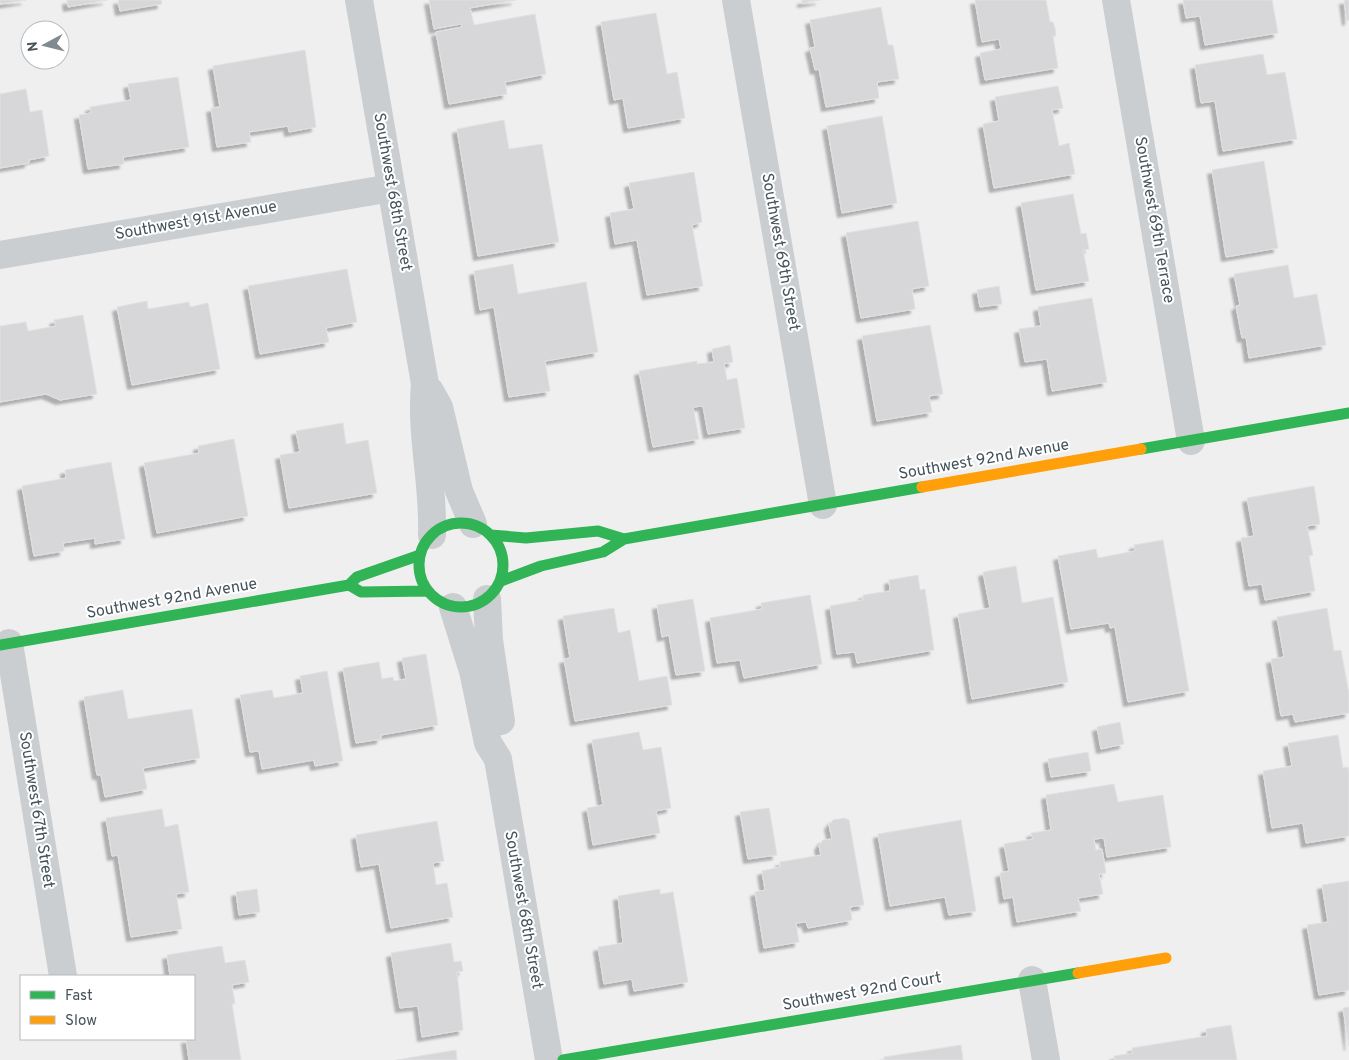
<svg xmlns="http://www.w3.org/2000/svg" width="1349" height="1060" font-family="Overpass,sans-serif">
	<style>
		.building { fill: #d7d7d9; stroke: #e1e1e2; filter: url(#shadow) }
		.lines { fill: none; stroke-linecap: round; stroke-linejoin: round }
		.street { stroke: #cbced0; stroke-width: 28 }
		.fast { stroke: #30b455; stroke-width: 11 }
		.slow { stroke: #ff9f0a; stroke-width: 11 }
		.labels { text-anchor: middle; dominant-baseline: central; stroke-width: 4; stroke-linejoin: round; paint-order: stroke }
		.street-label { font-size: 16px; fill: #45535c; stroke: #fff }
	</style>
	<defs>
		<filter id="shadow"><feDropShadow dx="-4.5" dy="4.5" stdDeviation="1" flood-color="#0004"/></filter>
	</defs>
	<rect width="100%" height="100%" fill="#f0efef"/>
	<path class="building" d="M 0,0 L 26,0 L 0,4 Z
		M 67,0 L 107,0 L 68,7 Z
		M 118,0 L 161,0 L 162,4 L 120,11 Z
		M 429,0 L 516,0 L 470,8 L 474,25 L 535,14 L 546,74 L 505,82 L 507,94 L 449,104 L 436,32 L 462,27 L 461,24 L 434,29 Z
		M 802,0 L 820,0 L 802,3 Z
		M 975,0 L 1046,0 L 1050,22 L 1053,22 L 1055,28 L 1056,36 L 1053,36 L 1058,68 L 985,80 L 980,53 L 1001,49 L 999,39 L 982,42 Z
		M 1183,0 L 1272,0 L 1278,33 L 1205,45 L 1200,16 L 1186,18 Z
		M 1344,0 L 1349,0 L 1349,20 L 1347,21 Z
		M 881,7 L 888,45 L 893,45 L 899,79 L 877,82 L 879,98 L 826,107 L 819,69 L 815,70 L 810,48 L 815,47 L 810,20 Z
		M 656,13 L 667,74 L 677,72 L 685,118 L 628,128 L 623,98 L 614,100 L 601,22 Z
		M 305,50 L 316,127 L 289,132 L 288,126 L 249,132 L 251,142 L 217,147 L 211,108 L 220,107 L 213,66 Z
		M 1263,54 L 1267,75 L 1285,72 L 1297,139 L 1223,151 L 1215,101 L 1201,103 L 1195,65 Z
		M 178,77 L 189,147 L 123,157 L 124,164 L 88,169 L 79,115 L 91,113 L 90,107 L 131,100 L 128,84 Z
		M 1058,86 L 1063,108 L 1052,110 L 1059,146 L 1069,143 L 1075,174 L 994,188 L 983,124 L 999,121 L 995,97 Z
		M 26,89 L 30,112 L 42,110 L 49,156 L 29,160 L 29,163 L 0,168 L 0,94 Z
		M 882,116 L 897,203 L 842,213 L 827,126 Z
		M 504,120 L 509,149 L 542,144 L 559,242 L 478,256 L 457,129 Z
		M 1264,161 L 1278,248 L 1226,257 L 1212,170 Z
		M 694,172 L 702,222 L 692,225 L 703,286 L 647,295 L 637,240 L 615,244 L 610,213 L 634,209 L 629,183 Z
		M 1073,194 L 1081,234 L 1086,233 L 1089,249 L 1083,250 L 1089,281 L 1036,290 L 1021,203 Z
		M 918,221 L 929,286 L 912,289 L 915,309 L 861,318 L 846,233 Z
		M 513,264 L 518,294 L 586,282 L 598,352 L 545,361 L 550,391 L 509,397 L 494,307 L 480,310 L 474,271 Z
		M 1288,265 L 1294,298 L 1317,294 L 1326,345 L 1249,358 L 1246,337 L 1242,338 L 1236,306 L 1240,305 L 1234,274 Z
		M 347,269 L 357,322 L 326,328 L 329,342 L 260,354 L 248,286 Z
		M 999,286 L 1002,304 L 980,307 L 977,290 Z
		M 1092,298 L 1107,382 L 1052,391 L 1047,359 L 1025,362 L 1019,329 L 1041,326 L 1038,307 Z
		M 147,301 L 148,309 L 189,302 L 190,307 L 208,303 L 220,369 L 132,385 L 117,307 Z
		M 83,315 L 97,394 L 60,400 L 46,394 L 0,402 L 0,326 L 26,322 L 28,331 L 56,326 L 54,320 Z
		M 930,325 L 943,394 L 929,396 L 932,412 L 877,421 L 862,336 Z
		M 730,345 L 733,362 L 724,364 L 727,380 L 737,378 L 745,428 L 708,434 L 703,406 L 693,407 L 699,439 L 653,447 L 639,371 L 697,361 L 697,364 L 714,362 L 712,349 Z
		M 343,423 L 346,444 L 368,440 L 377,493 L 289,508 L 280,455 L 300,452 L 296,431 Z
		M 234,439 L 248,516 L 157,533 L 144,463 L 199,453 L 198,446 Z
		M 111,462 L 125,539 L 95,544 L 95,538 L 63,543 L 64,551 L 34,556 L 22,486 L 66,478 L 65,470 Z
		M 1314,486 L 1320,524 L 1307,526 L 1313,555 L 1309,556 L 1315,591 L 1265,600 L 1262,584 L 1249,586 L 1241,538 L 1254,536 L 1247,498 Z
		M 1163,540 L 1189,691 L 1128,702 L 1115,627 L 1110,628 L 1109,623 L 1071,629 L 1058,556 L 1096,549 L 1098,558 L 1135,551 L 1134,545 Z
		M 1016,566 L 1022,603 L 1053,597 L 1068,682 L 972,699 L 958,614 L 990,608 L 983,572 Z
		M 918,575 L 920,590 L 925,589 L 934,650 L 857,663 L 855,652 L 837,654 L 830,606 L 863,600 L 863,595 L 890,591 L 889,580 Z
		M 810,595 L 822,664 L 744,678 L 740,660 L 717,663 L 710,618 L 762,609 L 761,603 Z
		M 693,599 L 705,671 L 676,675 L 669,635 L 662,637 L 657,605 Z
		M 614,608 L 618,633 L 630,630 L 639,681 L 667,676 L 672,705 L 575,721 L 564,659 L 570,658 L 563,616 Z
		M 1327,608 L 1334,651 L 1341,650 L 1349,694 L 1349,713 L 1295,722 L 1293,714 L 1281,716 L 1271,659 L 1284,657 L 1277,617 Z
		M 426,654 L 438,725 L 381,735 L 381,739 L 356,743 L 343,668 L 379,662 L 382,679 L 393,677 L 394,681 L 406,679 L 402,658 Z
		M 327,671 L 343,761 L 315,766 L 314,760 L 262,769 L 259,751 L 250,752 L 240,695 L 272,690 L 274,698 L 303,693 L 300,676 Z
		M 123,690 L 128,719 L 192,709 L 200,758 L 143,768 L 147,789 L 105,797 L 101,775 L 97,775 L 84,697 Z
		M 1120,722 L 1124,744 L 1101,749 L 1097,727 Z
		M 639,732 L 643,750 L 661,747 L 671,808 L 656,811 L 660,833 L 593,845 L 587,808 L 603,805 L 592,740 Z
		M 1338,735 L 1343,768 L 1348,767 L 1349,773 L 1349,836 L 1306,843 L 1303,823 L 1272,828 L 1263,771 L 1292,766 L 1288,743 Z
		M 1088,752 L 1091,771 L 1051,777 L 1048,759 Z
		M 1114,784 L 1118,802 L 1163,795 L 1171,847 L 1107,857 L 1104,838 L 1094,839 L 1096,850 L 1102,849 L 1106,873 L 1099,874 L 1103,894 L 1078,898 L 1081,911 L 1017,922 L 1013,897 L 1004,899 L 1000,873 L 1009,871 L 1004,844 L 1033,839 L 1031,833 L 1051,830 L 1046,795 Z
		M 769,808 L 777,855 L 748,859 L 740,812 Z
		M 162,809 L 165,827 L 178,824 L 189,892 L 176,894 L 182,929 L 131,937 L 118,855 L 112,856 L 106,818 Z
		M 845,818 L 849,820 L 864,905 L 850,907 L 852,920 L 808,928 L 806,922 L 796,923 L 799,942 L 764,948 L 755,892 L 765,890 L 762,871 L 780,867 L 780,862 L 821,855 L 819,846 L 823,840 L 832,839 L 829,825 L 833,820 Z
		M 961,820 L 976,911 L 949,915 L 945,897 L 890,906 L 878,834 Z
		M 437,821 L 444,861 L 433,863 L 436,885 L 447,883 L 453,917 L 391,928 L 379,864 L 361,867 L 356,835 Z
		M 1349,881 L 1349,990 L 1319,995 L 1307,925 L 1328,922 L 1322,885 Z
		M 257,889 L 260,912 L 239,915 L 236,892 Z
		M 660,889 L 660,894 L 673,892 L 688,982 L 634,991 L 632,979 L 604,984 L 598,947 L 623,943 L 618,896 Z
		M 451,943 L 454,962 L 461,961 L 463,971 L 457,972 L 463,1030 L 422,1037 L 418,1006 L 400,1008 L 391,953 Z
		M 222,946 L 225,963 L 245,960 L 249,982 L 232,985 L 235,1004 L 232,1004 L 241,1060 L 189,1060 L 186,1039 L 194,1039 L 194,976 L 170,976 L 167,955 Z
		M 1349,1007 L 1349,1046 L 1343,1008 Z
		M 1231,1025 L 1237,1060 L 1115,1060 L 1114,1056 L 1133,1053 L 1132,1048 L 1207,1036 L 1206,1029 Z
		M 961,1045 L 963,1060 L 884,1060 L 884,1057 Z
		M 456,1050 L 457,1060 L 396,1060 Z"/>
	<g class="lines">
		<path class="street" d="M 359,0 L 425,384 C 420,434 434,484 432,535
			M 736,0 L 823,505
			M 1116,0 L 1191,441
			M 0,255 L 391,188
			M 430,391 L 439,407 L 459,491 L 473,524
			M 487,599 L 489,640 L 501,721
			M 453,607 L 473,671 L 488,743 L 498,759 L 549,1060
			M 9,643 L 63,976
			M 1032,980 L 1046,1060"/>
		<path class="fast" d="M 1141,449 L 1349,413
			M419 565a42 42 0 1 1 84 0a42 42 0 1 1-84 0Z
			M 491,535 L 526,538 L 598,531 L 624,539
			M 501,581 L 541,566 L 603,552 L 624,539 L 922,487
			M 349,585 L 357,577 L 420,555
			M 0,645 L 349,585 L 361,592 L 428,591
			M 563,1060 L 1078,973"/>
		<path class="slow" d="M 922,487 L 1141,449
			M 1078,973 L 1166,958"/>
	</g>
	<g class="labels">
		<g class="street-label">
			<text transform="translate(392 192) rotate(80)">Southwest 68th Street</text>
			<text transform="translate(1154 220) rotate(80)">Southwest 69th Terrace</text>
			<text transform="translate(196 221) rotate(-10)">Southwest 91st Avenue</text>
			<text transform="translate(780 252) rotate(80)">Southwest 69th Street</text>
			<text transform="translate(984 460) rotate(-10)">Southwest 92nd Avenue</text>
			<text transform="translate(172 599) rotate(-10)">Southwest 92nd Avenue</text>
			<text transform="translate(36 810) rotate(81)">Southwest 67th Street</text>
			<text transform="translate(523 910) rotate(80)">Southwest 68th Street</text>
			<text transform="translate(862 992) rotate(-10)">Southwest 92nd Court</text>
		</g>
	</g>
	<rect x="20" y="975" width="175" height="65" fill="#ffffff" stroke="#b5babe"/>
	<rect x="30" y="991" width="25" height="8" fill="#30b455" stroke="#b5babe"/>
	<text x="65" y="1000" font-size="15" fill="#45535c">Fast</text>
	<rect x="30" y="1016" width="25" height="8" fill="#ff9f0a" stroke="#b5babe"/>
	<text x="65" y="1025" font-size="15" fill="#45535c">Slow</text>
	<g transform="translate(45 45) rotate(263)"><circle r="24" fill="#ffffff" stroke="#b5babe"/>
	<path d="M0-4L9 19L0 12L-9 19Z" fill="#818a8f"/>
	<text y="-8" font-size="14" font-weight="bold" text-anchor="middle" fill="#45535c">N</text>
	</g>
</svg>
